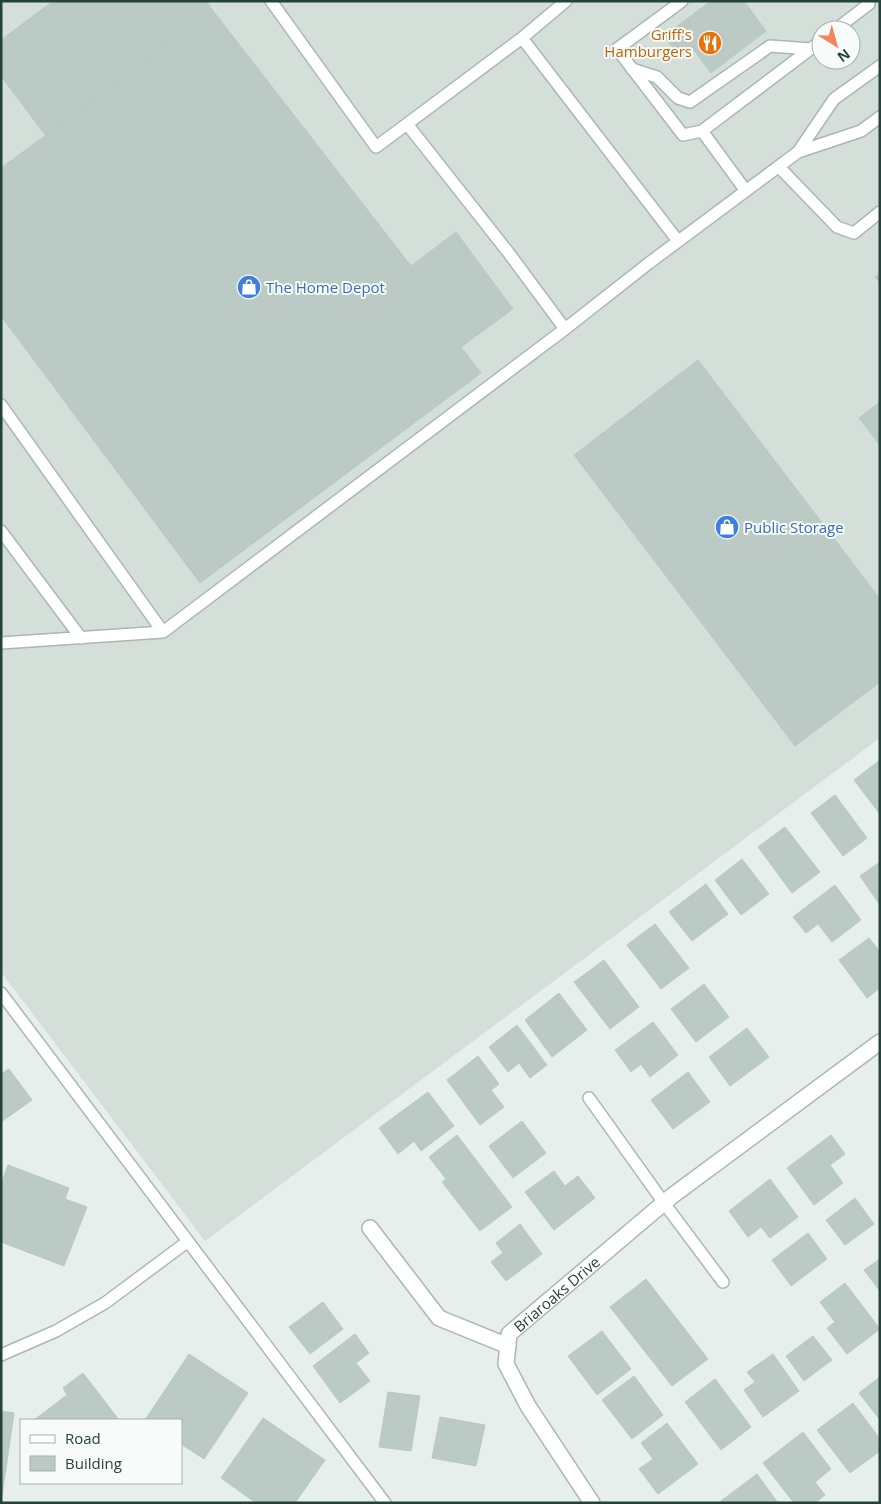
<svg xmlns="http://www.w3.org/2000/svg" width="881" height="1504" font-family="'Open Sans',sans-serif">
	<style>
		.built { fill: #d4dfda; fill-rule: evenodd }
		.building { fill: #bbcac4; stroke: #b8c9c2 }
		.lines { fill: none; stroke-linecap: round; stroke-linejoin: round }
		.service-casing { stroke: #a8b8b2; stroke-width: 14 }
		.minor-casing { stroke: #a8b8b2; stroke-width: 18 }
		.service { stroke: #fff; stroke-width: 11 }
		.minor { stroke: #fff; stroke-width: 15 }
		.labels { text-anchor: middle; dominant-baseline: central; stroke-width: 4; stroke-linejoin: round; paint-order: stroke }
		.food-label { font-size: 15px; fill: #c56008; stroke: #f7fbf9; text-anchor: end }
		.shop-label { font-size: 15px; fill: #366cbe; stroke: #f7fbf9; text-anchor: start }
		.street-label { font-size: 15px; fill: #24423a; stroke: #f7fbf9 }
	</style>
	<rect width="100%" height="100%" fill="#e6efeb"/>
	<path class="built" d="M 1,1 L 880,1 L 880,738 L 205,1241 L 1,972 ZM 821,30 L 851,30 L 851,60 L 821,60 Z"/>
	<path class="building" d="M 53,1 L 132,1 L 166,48 L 46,136 L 1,76 L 1,40 Z
		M 132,1 L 206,1 L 214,12 L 166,48 Z
		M 711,1 L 744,1 L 766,31 L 711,73 L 693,49 L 681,58 L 664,36 Z
		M 214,12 L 411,266 L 456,232 L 513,309 L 461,347 L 481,373 L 200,583 L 1,316 L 1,168 Z
		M 880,273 L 880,283 L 875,277 Z
		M 698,360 L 880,599 L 880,682 L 795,746 L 574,455 Z
		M 880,402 L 880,445 L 859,418 Z
		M 880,760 L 880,814 L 854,780 Z
		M 835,795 L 867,838 L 843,856 L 811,813 Z
		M 785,827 L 820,872 L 792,893 L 758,847 Z
		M 742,859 L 769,894 L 741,915 L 715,880 Z
		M 880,862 L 880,905 L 860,876 Z
		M 706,884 L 728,914 L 692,941 L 669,912 Z
		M 835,885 L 861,920 L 832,942 L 818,924 L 806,933 L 793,917 Z
		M 655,924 L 689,968 L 661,989 L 627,945 Z
		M 869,938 L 880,952 L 880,988 L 867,998 L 839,960 Z
		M 604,960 L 639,1007 L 610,1029 L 574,982 Z
		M 704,984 L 729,1017 L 696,1042 L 671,1009 Z
		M 559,993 L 587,1030 L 552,1057 L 525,1020 Z
		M 653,1022 L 678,1055 L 650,1077 L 641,1064 L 631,1072 L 615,1050 Z
		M 517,1025 L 547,1065 L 530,1078 L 519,1063 L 508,1072 L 489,1047 Z
		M 747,1028 L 769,1057 L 730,1086 L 709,1057 Z
		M 478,1056 L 499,1084 L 491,1090 L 504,1107 L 480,1125 L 447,1080 Z
		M 9,1069 L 32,1100 L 1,1122 L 1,1074 Z
		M 688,1072 L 710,1102 L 673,1129 L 651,1100 Z
		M 428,1092 L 454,1126 L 421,1151 L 414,1141 L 398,1154 L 379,1128 Z
		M 522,1121 L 546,1153 L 513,1178 L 489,1146 Z
		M 457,1135 L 512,1207 L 480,1231 L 442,1182 L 446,1179 L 429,1157 Z
		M 831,1135 L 845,1154 L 830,1165 L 843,1183 L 814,1205 L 787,1168 Z
		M 8,1165 L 69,1188 L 65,1199 L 87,1207 L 64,1266 L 1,1242 L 1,1184 Z
		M 554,1171 L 565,1186 L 578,1176 L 595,1198 L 554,1230 L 525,1192 Z
		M 770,1179 L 798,1217 L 770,1238 L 761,1227 L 748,1237 L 729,1211 Z
		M 855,1198 L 874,1224 L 845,1245 L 826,1220 Z
		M 520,1224 L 542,1254 L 506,1281 L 491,1262 L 503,1253 L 496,1243 Z
		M 808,1233 L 827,1259 L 791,1286 L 772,1260 Z
		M 880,1259 L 880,1291 L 864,1270 Z
		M 646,1279 L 708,1359 L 672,1386 L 610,1307 Z
		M 845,1283 L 880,1329 L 847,1354 L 827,1328 L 835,1322 L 820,1302 Z
		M 323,1302 L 343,1329 L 310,1354 L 289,1327 Z
		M 602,1331 L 631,1369 L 597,1395 L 568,1356 Z
		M 355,1334 L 369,1353 L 356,1363 L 370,1381 L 340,1403 L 313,1366 Z
		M 813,1336 L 832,1360 L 804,1381 L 786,1356 Z
		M 189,1354 L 248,1393 L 204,1459 L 181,1444 L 181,1420 L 145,1420 Z
		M 773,1354 L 799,1391 L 763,1417 L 744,1390 L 755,1382 L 747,1372 Z
		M 83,1373 L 119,1420 L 34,1420 L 67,1395 L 63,1388 Z
		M 634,1376 L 663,1415 L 632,1439 L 602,1400 Z
		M 880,1377 L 880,1420 L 859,1393 Z
		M 715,1379 L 751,1427 L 721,1450 L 685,1402 Z
		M 388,1392 L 420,1396 L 411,1451 L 379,1447 Z
		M 853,1403 L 880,1439 L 880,1451 L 850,1473 L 817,1430 Z
		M 1,1411 L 14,1413 L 2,1496 L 1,1496 Z
		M 440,1417 L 485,1425 L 476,1466 L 432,1458 Z
		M 263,1418 L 325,1460 L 295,1503 L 256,1503 L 221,1478 Z
		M 667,1423 L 698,1464 L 658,1494 L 639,1469 L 653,1459 L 641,1443 Z
		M 803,1432 L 831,1469 L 815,1482 L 825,1495 L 815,1503 L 794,1503 L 763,1463 Z
		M 757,1474 L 778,1503 L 722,1503 L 721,1501 Z"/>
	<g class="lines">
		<g class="service-casing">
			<path id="service" d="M 271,1 L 376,147 L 407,124
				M 682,1 L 617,49 L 683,135 L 702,131 L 746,191
				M 835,30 L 869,4 L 867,1
				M 522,38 L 566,1
				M 632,69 L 657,77 L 678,98 L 690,102 L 770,46 L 811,49
				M 702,131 L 821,41
				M 798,152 L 834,99 L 880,66
				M 779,167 L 837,227 L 854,233 L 880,212
				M 565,329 L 508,252 L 407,124 L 522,38 L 678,241
				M 1,405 L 163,632
				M 1,531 L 81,638
				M 1,643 L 163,632 L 565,329 L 649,263 L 798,152 L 861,131 L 880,117
				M 1,993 L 385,1503
				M 589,1098 L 664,1203 L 723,1282
				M 1,1355 L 56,1331 L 105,1303 L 187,1242"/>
		</g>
		<g class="minor-casing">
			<g id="minor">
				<path d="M 370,1228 L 439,1318 L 508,1346"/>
				<path id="s1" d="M 592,1503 L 528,1406 L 506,1364 L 509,1334 L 672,1196 L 880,1042"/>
			</g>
		</g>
		<use href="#service" class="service"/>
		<use href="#minor" class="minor"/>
	</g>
	<defs>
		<g id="restaurant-disc" transform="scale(1.25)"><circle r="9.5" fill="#e8710a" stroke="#f7fbf9"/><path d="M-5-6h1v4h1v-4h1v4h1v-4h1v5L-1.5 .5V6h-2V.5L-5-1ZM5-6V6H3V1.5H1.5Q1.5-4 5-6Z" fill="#fff"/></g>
		<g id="shop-disc" transform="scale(1.25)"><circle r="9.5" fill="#3f7fe0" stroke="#f7fbf9"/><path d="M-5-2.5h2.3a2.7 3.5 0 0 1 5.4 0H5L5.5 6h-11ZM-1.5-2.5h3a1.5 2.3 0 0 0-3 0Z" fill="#fff"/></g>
	</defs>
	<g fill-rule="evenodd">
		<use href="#restaurant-disc" x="710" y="43"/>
		<use href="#shop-disc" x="249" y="287"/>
		<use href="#shop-disc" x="727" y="527"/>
	</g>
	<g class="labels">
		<g class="food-label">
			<text x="692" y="34">Griff's<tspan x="692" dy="17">Hamburgers</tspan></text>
		</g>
		<g class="shop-label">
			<text x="266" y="287">The Home Depot</text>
			<text x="744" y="527">Public Storage</text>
		</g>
		<g class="street-label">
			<text stroke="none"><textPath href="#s1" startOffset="256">Briaroaks Drive</textPath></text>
		</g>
	</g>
	<rect width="881" height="1504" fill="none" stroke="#24423a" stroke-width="5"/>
	<rect x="20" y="1419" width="162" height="65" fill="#f7fbf9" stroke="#a3b1ad"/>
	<rect x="30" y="1435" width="25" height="8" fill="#ffffff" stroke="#a3b1ad"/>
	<text x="65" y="1444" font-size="15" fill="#24423a">Road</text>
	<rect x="30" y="1456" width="25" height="15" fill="#bbcac4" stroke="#a3b1ad"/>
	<text x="65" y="1469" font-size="15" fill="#24423a">Building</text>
	<g transform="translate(836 45) rotate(143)"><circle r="24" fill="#f7fbf9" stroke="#a3b1ad"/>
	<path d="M0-4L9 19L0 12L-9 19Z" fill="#f4845f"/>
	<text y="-8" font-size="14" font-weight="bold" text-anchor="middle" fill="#24423a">N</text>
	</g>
</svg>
